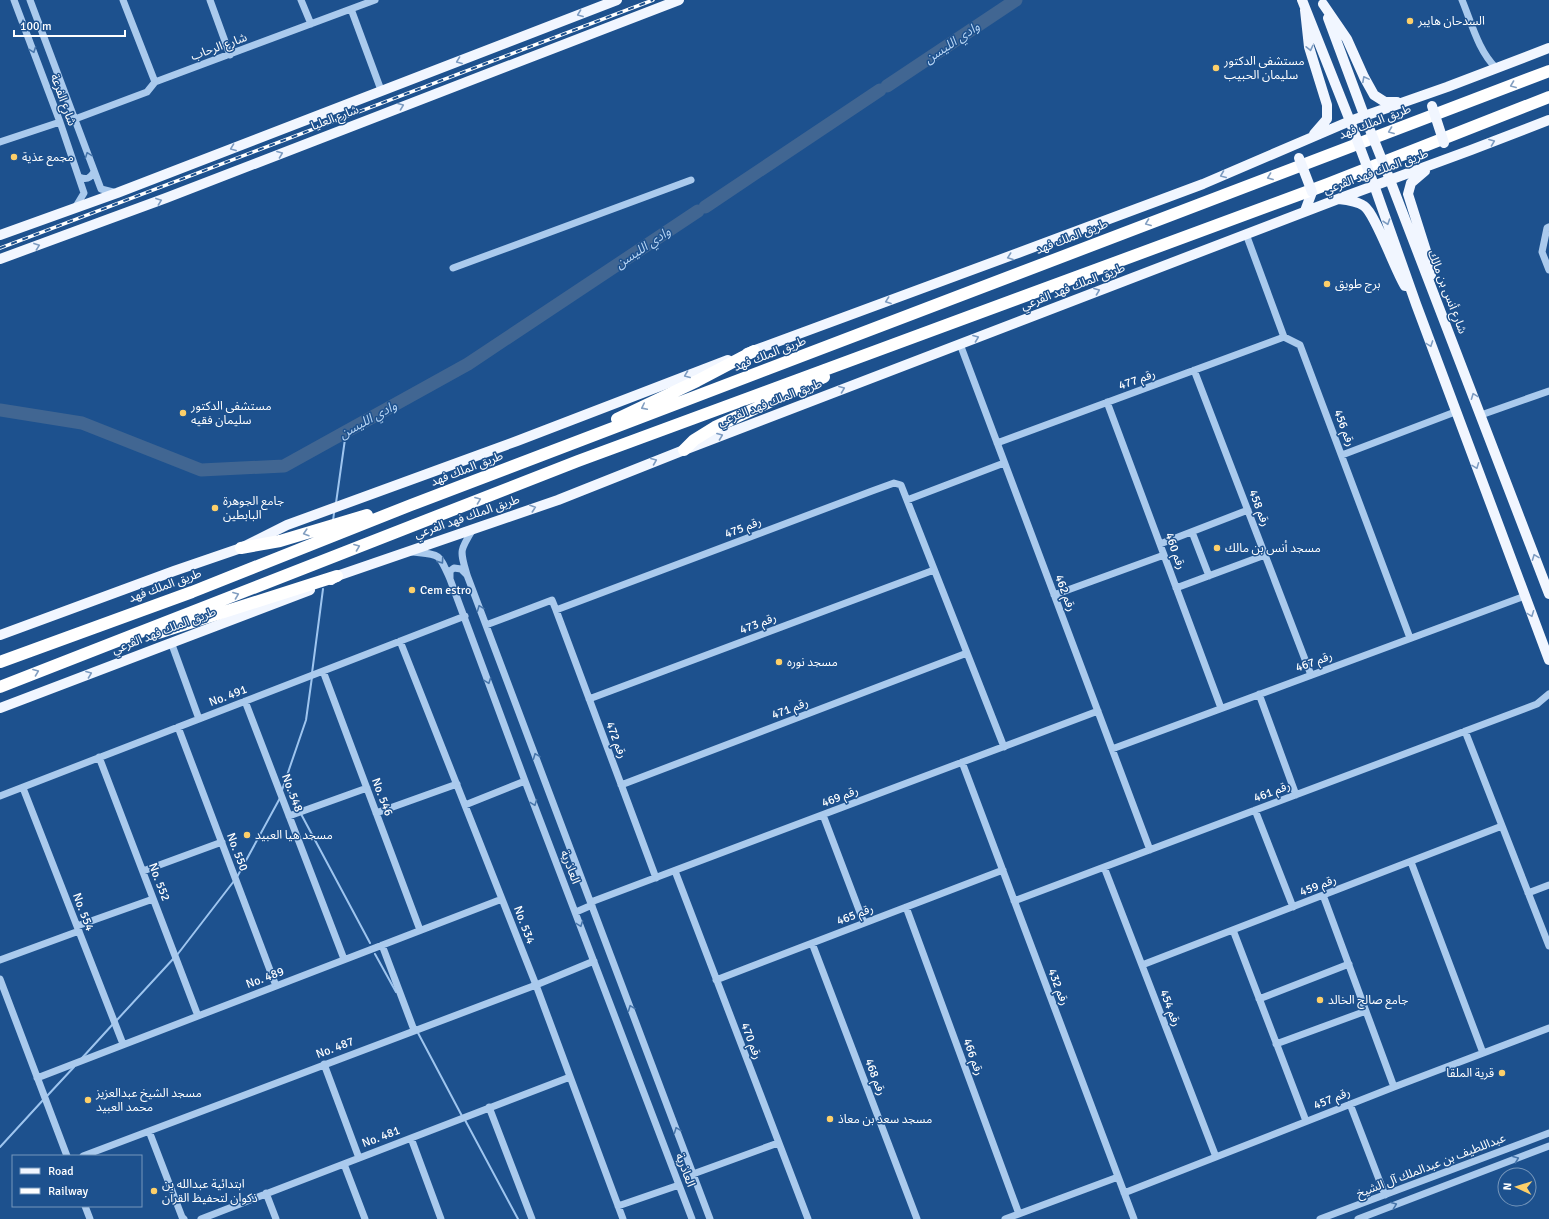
<svg xmlns="http://www.w3.org/2000/svg" width="1549" height="1219" font-family="Signika,'Noto Sans Arabic',sans-serif">
	<style>
		.lines { fill: none; stroke-linecap: round; stroke-linejoin: round }
		.stream { stroke: #9ec5ef; stroke-width: 2 }
		.river { stroke: #416692; stroke-width: 13 }
		.minor { stroke: #aacaed; stroke-width: 7 }
		.major { stroke: #f1f6ff; stroke-width: 10 }
		.highway { stroke: #fff; stroke-width: 12 }
		.rail-casing { stroke: #fff; stroke-width: 3.5 }
		.rail { stroke: #1d518e; stroke-width: 2; stroke-dasharray: 6; stroke-linecap: butt }
		.major-bridge { stroke: #f1f6ff; stroke-width: 10 }
		.oneway { stroke: #7c9bc1 }
		.oneway2 { stroke: #4775aa }
		.oneway3 { stroke: #839fc1 }
		.poi-dot { fill: #fdcf69; stroke: #1d518e; stroke-width: 1.5 }
		.labels { text-anchor: middle; dominant-baseline: central; stroke-width: 3; stroke-linejoin: round; paint-order: stroke }
		.poi-label { font-size: 12px; fill: #fff; stroke: #1d518e; text-anchor: start }
		.street-label { font-size: 12px; fill: #fff; stroke: #1d518e }
		.water-label { font-size: 13px; font-style: italic; fill: #b6d4f4; stroke: #1d518e }
	</style>
	<rect width="100%" height="100%" fill="#1d518e"/>
	<g class="lines">
		<path class="stream" d="M 336,503 L 346,432
			M 333,521 L 334,513
			M 312,673 L 323,589
			M 285,784 L 370,943
			M 282,790 L 306,720 L 312,677
			M 237,877 L 280,798
			M 375,954 L 396,992
			M 177,955 L 234,881
			M 116,1021 L 174,958
			M 417,1031 L 462,1116
			M 82,1058 L 113,1024
			M 47,1096 L 74,1067
			M 465,1120 L 518,1219
			M 0,1147 L 44,1099"/>
		<path class="river" d="M 887,86 L 1016,0
			M 705,207 L 880,90
			M 0,410 L 82,423 L 201,470 L 284,466 L 468,364 L 698,211"/>
		<path class="minor" d="M 14,0 L 60,122 L 84,193 L 75,208
			M 30,0 L 101,189 L 117,193
			M 123,0 L 155,82
			M 210,0 L 230,55
			M 301,0 L 311,24
			M 1462,0 C 1472,24 1478,50 1496,68
			M 351,9 L 381,90
			M 75,119 L 147,92 L 155,82 L 375,0
			M 0,142 L 60,122
			M 79,177 C 86,180 90,179 94,172
			M 1549,227 L 1547,228 L 1542,252 L 1549,270
			M 1246,234 L 1284,337 L 1300,345 L 1410,638
			M 453,268 L 691,180
			M 960,344 L 1150,850
			M 1194,370 L 1311,675
			M 1107,402 L 1221,708
			M 1481,415 L 1549,391
			M 997,443 L 1284,337
			M 1342,455 L 1455,412
			M 907,500 L 1004,463
			M 473,529 C 459,552 460,550 467,575 L 710,1219
			M 1192,532 L 1209,576
			M 1160,544 L 1248,510
			M 412,552 C 441,555 438,552 450,579 L 525,781 L 692,1219
			M 450,578 L 450,571 L 454,568 L 461,569 L 467,575
			M 1176,588 L 1265,555
			M 1054,595 L 1164,555
			M 556,610 L 656,878
			M 486,625 L 552,600 L 556,610 L 872,491 L 894,483 L 901,485 L 1004,747
			M 400,641 L 536,985 L 623,1219
			M 171,642 L 199,719
			M 323,671 L 420,930
			M 1259,694 L 1296,795
			M 589,699 L 934,570
			M 245,701 L 344,959
			M 178,727 L 276,986
			M 1465,731 L 1549,946
			M 1112,749 L 1525,596
			M 99,757 L 198,1016
			M 962,762 L 1134,1219
			M 621,785 L 967,653
			M 23,788 L 123,1044
			M 0,796 L 465,616
			M 465,805 L 525,781
			M 1255,810 L 1293,907
			M 376,813 L 457,784
			M 823,815 L 864,923
			M 289,816 L 367,788
			M 1411,862 L 1483,1053
			M 1104,867 L 1216,1157
			M 143,871 L 222,842
			M 675,871 L 808,1219
			M 1528,893 L 1549,885
			M 1323,895 L 1394,1087
			M 1014,901 L 1537,704 L 1549,694
			M 591,902 L 1098,711
			M 906,907 L 1019,1214
			M 576,912 L 592,905
			M 77,926 L 153,899
			M 1233,930 L 1306,1121
			M 812,943 L 917,1219
			M 382,945 L 414,1030
			M 0,960 L 79,931
			M 1142,965 L 1502,826
			M 0,979 L 67,1156
			M 716,980 L 1003,870
			M 1259,999 L 1349,964
			M 1276,1044 L 1366,1011
			M 324,1064 L 359,1158
			M 37,1078 L 502,899
			M 1350,1104 L 1385,1195
			M 489,1107 L 532,1219
			M 149,1131 L 182,1217 L 184,1219
			M 411,1138 L 441,1219
			M 83,1156 L 536,985 L 594,961
			M 344,1164 L 365,1219
			M 693,1174 L 778,1143
			M 266,1193 L 276,1219
			M 1124,1193 L 1394,1087 L 1549,1028
			M 85,1206 L 90,1219
			M 618,1206 L 679,1185
			M 201,1219 L 570,1077
			M 1005,1219 L 1118,1177
			M 1320,1219 L 1549,1133
			M 1358,1219 L 1549,1146"/>
		<path class="major" d="M 1302,0 L 1350,121
			M 1323,4 L 1347,39 L 1364,77 L 1374,95 L 1385,102 L 1397,102
			M 1305,10 L 1309,47 L 1327,105 L 1327,119 L 1314,134
			M 1328,18 L 1364,115
			M 1425,171 L 1411,183 L 1408,194 L 1427,254 L 1431,275
			M 1390,180 L 1549,594
			M 1374,185 L 1416,304 L 1549,660
			M 1338,199 C 1347,200 1357,201 1364,206 C 1375,213 1395,270 1405,286
			M 1305,211 L 1312,192
			M 0,235 L 117,193 L 617,0
			M 0,259 L 166,198 L 679,0
			M 747,353 L 1018,253 L 1203,184 L 1350,121 L 1447,87 L 1549,48
			M 331,580 L 337,576 L 558,500 L 684,450 L 1338,199 L 1471,150 L 1549,120
			M 0,635 L 174,571 L 241,548 L 287,525 L 517,441 L 728,360
			M 0,708 L 310,590"/>
		<path class="highway" d="M 617,419 L 697,381 L 754,351
			M 684,450 L 694,440 L 715,427 L 824,377
			M 241,548 L 280,541 L 367,515
			M 158,633 L 337,576
			M 0,662 L 192,592 L 411,505 L 1549,71
			M 0,687 L 578,461 L 1328,184 L 1549,97"/>
		<g class="rail-casing">
			<path id="rail" d="M 0,248 L 653,0"/>
		</g>
		<use href="#rail" class="rail"/>
		<path class="major-bridge" d="M 1432,106 L 1444,143
			M 1364,115 L 1390,180
			M 1350,121 L 1374,185
			M 1299,158 L 1312,192"/>
	</g>
	<defs><path id="oneway-chevron" d="M-2-3.5L2.5 0L-2 3.5" fill="none" stroke-width="1.6" stroke-linecap="round" stroke-linejoin="round"/></defs>
	<g class="oneway">
		<use href="#oneway-chevron" transform="translate(580 14) rotate(159)"/>
		<use href="#oneway-chevron" transform="translate(1310 48) rotate(77)"/>
		<use href="#oneway-chevron" transform="translate(459 61) rotate(159)"/>
		<use href="#oneway-chevron" transform="translate(1365 79) rotate(-118)"/>
		<use href="#oneway-chevron" transform="translate(401 106) rotate(-21)"/>
		<use href="#oneway-chevron" transform="translate(1492 142) rotate(-21)"/>
		<use href="#oneway-chevron" transform="translate(233 148) rotate(159)"/>
		<use href="#oneway-chevron" transform="translate(280 154) rotate(-21)"/>
		<use href="#oneway-chevron" transform="translate(1223 175) rotate(158)"/>
		<use href="#oneway-chevron" transform="translate(159 201) rotate(-20)"/>
		<use href="#oneway-chevron" transform="translate(1387 222) rotate(71)"/>
		<use href="#oneway-chevron" transform="translate(37 246) rotate(-20)"/>
		<use href="#oneway-chevron" transform="translate(1010 257) rotate(160)"/>
		<use href="#oneway-chevron" transform="translate(1097 291) rotate(-21)"/>
		<use href="#oneway-chevron" transform="translate(888 301) rotate(160)"/>
		<use href="#oneway-chevron" transform="translate(976 338) rotate(-21)"/>
		<use href="#oneway-chevron" transform="translate(1430 344) rotate(70)"/>
		<use href="#oneway-chevron" transform="translate(687 375) rotate(159)"/>
		<use href="#oneway-chevron" transform="translate(842 389) rotate(-21)"/>
		<use href="#oneway-chevron" transform="translate(1474 396) rotate(-111)"/>
		<use href="#oneway-chevron" transform="translate(720 436) rotate(-21)"/>
		<use href="#oneway-chevron" transform="translate(654 461) rotate(-22)"/>
		<use href="#oneway-chevron" transform="translate(1476 466) rotate(69)"/>
		<use href="#oneway-chevron" transform="translate(533 508) rotate(-19)"/>
		<use href="#oneway-chevron" transform="translate(1535 557) rotate(-111)"/>
		<use href="#oneway-chevron" transform="translate(1531 614) rotate(69)"/>
		<use href="#oneway-chevron" transform="translate(89 674) rotate(-21)"/>
	</g>
	<g class="oneway2">
		<use href="#oneway-chevron" transform="translate(33 50) rotate(70)"/>
		<use href="#oneway-chevron" transform="translate(88 155) rotate(-110)"/>
		<use href="#oneway-chevron" transform="translate(441 561) rotate(55)"/>
		<use href="#oneway-chevron" transform="translate(480 608) rotate(-111)"/>
		<use href="#oneway-chevron" transform="translate(488 681) rotate(70)"/>
		<use href="#oneway-chevron" transform="translate(536 756) rotate(-111)"/>
		<use href="#oneway-chevron" transform="translate(534 803) rotate(69)"/>
		<use href="#oneway-chevron" transform="translate(580 924) rotate(70)"/>
		<use href="#oneway-chevron" transform="translate(631 1008) rotate(-111)"/>
		<use href="#oneway-chevron" transform="translate(677 1130) rotate(-111)"/>
		<use href="#oneway-chevron" transform="translate(1516 1159) rotate(-21)"/>
		<use href="#oneway-chevron" transform="translate(1394 1205) rotate(-21)"/>
	</g>
	<g class="oneway3">
		<use href="#oneway-chevron" transform="translate(1513 85) rotate(159)"/>
		<use href="#oneway-chevron" transform="translate(1391 131) rotate(159)"/>
		<use href="#oneway-chevron" transform="translate(1270 177) rotate(159)"/>
		<use href="#oneway-chevron" transform="translate(1148 223) rotate(159)"/>
		<use href="#oneway-chevron" transform="translate(644 407) rotate(154)"/>
		<use href="#oneway-chevron" transform="translate(478 500) rotate(-21)"/>
		<use href="#oneway-chevron" transform="translate(306 533) rotate(163)"/>
		<use href="#oneway-chevron" transform="translate(357 547) rotate(-21)"/>
		<use href="#oneway-chevron" transform="translate(236 595) rotate(-21)"/>
		<use href="#oneway-chevron" transform="translate(36 672) rotate(-21)"/>
	</g>
	<g class="poi-dot">
		<circle cx="1410" cy="21" r="4"/>
		<circle cx="1216" cy="68" r="4"/>
		<circle cx="14" cy="157" r="4"/>
		<circle cx="1327" cy="284" r="4"/>
		<circle cx="183" cy="413" r="4"/>
		<circle cx="215" cy="508" r="4"/>
		<circle cx="1217" cy="548" r="4"/>
		<circle cx="412" cy="590" r="4"/>
		<circle cx="779" cy="662" r="4"/>
		<circle cx="247" cy="835" r="4"/>
		<circle cx="1320" cy="1000" r="4"/>
		<circle cx="1502" cy="1073" r="4"/>
		<circle cx="88" cy="1100" r="4"/>
		<circle cx="830" cy="1119" r="4"/>
		<circle cx="154" cy="1191" r="4"/>
	</g>
	<g class="labels">
		<g class="poi-label">
			<text x="1418" y="21">السدحان هايبر</text>
			<text x="1224" y="61">مستشفى الدكتور<tspan x="1224" dy="14">سليمان الحبيب</tspan></text>
			<text x="22" y="157">مجمع عذية</text>
			<text x="1335" y="284">برج طويق</text>
			<text x="191" y="406">مستشفى الدكتور<tspan x="191" dy="14">سليمان فقيه</tspan></text>
			<text x="223" y="501">جامع الجوهرة<tspan x="223" dy="14">البابطين</tspan></text>
			<text x="1225" y="548">مسجد أنس بن مالك</text>
			<text x="420" y="590">Cem estro</text>
			<text x="787" y="662">مسجد نوره</text>
			<text x="255" y="835">مسجد هيا العبيد</text>
			<text x="1328" y="1000">جامع صالح الخالد</text>
			<text x="1494" y="1073" text-anchor="end">قرية الملقا</text>
			<text x="96" y="1093">مسجد الشيخ عبدالعزيز<tspan x="96" dy="14">محمد العبيد</tspan></text>
			<text x="838" y="1119">مسجد سعد بن معاذ</text>
			<text x="162" y="1184">ابتدائية عبدالله بن<tspan x="162" dy="14">ذكوان لتحفيظ القرآن</tspan></text>
		</g>
		<g class="street-label">
			<text transform="translate(219 47) rotate(-20)">شارع الرحاب</text>
			<text transform="translate(63 100) rotate(70)">شارع الفرعة</text>
			<text transform="translate(335 118) rotate(-21)">شارع العليا</text>
			<text transform="translate(1375 122) rotate(-21)">طريق الملك فهد</text>
			<text transform="translate(1376 172) rotate(-20)">طريق الملك فهد الفرعي</text>
			<text transform="translate(1072 237) rotate(-21)">طريق الملك فهد</text>
			<text transform="translate(1073 287) rotate(-21)">طريق الملك فهد الفرعي</text>
			<text transform="translate(1447 292) rotate(69)">شارع أنس بن مالك</text>
			<text transform="translate(770 354) rotate(-21)">طريق الملك فهد</text>
			<text transform="translate(1137 380) rotate(-20)">رقم 477</text>
			<text transform="translate(770 403) rotate(-21)">طريق الملك فهد الفرعي</text>
			<text transform="translate(1344 428) rotate(69)">رقم 456</text>
			<text transform="translate(467 469) rotate(-21)">طريق الملك فهد</text>
			<text transform="translate(1259 508) rotate(69)">رقم 458</text>
			<text transform="translate(467 517) rotate(-19)">طريق الملك فهد الفرعي</text>
			<text transform="translate(743 528) rotate(-21)">رقم 475</text>
			<text transform="translate(1175 551) rotate(70)">رقم 460</text>
			<text transform="translate(165 586) rotate(-20)">طريق الملك فهد</text>
			<text transform="translate(1065 593) rotate(69)">رقم 462</text>
			<text transform="translate(758 624) rotate(-21)">رقم 473</text>
			<text transform="translate(164 631) rotate(-21)">طريق الملك فهد الفرعي</text>
			<text transform="translate(1314 662) rotate(-20)">رقم 467</text>
			<text transform="translate(228 696) rotate(-21)">No. 491</text>
			<text transform="translate(790 709) rotate(-21)">رقم 471</text>
			<text transform="translate(616 740) rotate(69)">رقم 472</text>
			<text transform="translate(1272 792) rotate(-21)">رقم 461</text>
			<text transform="translate(292 793) rotate(69)">No. 548</text>
			<text transform="translate(382 797) rotate(69)">No. 546</text>
			<text transform="translate(840 797) rotate(-21)">رقم 469</text>
			<text transform="translate(237 852) rotate(69)">No. 550</text>
			<text transform="translate(570 867) rotate(69)">العاذرية</text>
			<text transform="translate(159 882) rotate(69)">No. 552</text>
			<text transform="translate(1318 886) rotate(-21)">رقم 459</text>
			<text transform="translate(83 912) rotate(69)">No. 554</text>
			<text transform="translate(855 915) rotate(-21)">رقم 465</text>
			<text transform="translate(524 925) rotate(69)">No. 534</text>
			<text transform="translate(265 978) rotate(-21)">No. 489</text>
			<text transform="translate(1058 987) rotate(69)">رقم 432</text>
			<text transform="translate(1170 1008) rotate(69)">رقم 454</text>
			<text transform="translate(751 1041) rotate(69)">رقم 470</text>
			<text transform="translate(335 1048) rotate(-21)">No. 487</text>
			<text transform="translate(973 1057) rotate(70)">رقم 466</text>
			<text transform="translate(875 1077) rotate(69)">رقم 468</text>
			<text transform="translate(1332 1099) rotate(-22)">رقم 457</text>
			<text transform="translate(381 1137) rotate(-21)">No. 481</text>
			<text transform="translate(1431 1166) rotate(-21)">عبداللطيف بن عبدالملك آل الشيخ</text>
			<text transform="translate(685 1170) rotate(69)">العاذرية</text>
		</g>
		<g class="water-label">
			<text transform="translate(952 43) rotate(-34)">وادي الليسن</text>
			<text transform="translate(643 248) rotate(-34)">وادي الليسن</text>
			<text transform="translate(368 420) rotate(-29)">وادي الليسن</text>
		</g>
	</g>
	<rect x="12" y="1155" width="130" height="52" fill="#1d518e" stroke="#7797bb"/>
	<rect x="20" y="1168" width="20" height="6" fill="#f1f6ff" stroke="#7797bb"/>
	<text x="48" y="1175" font-size="12" fill="#ffffff">Road</text>
	<rect x="20" y="1188" width="20" height="6" fill="#ffffff" stroke="#7797bb"/>
	<text x="48" y="1195" font-size="12" fill="#ffffff">Railway</text>
	<g transform="translate(1517 1187) rotate(274)"><circle r="19" fill="#1d518e" stroke="#7797bb"/>
	<path d="M0-3L7 15L0 10L-7 15Z" fill="#fdcf69"/>
	<text y="-6" font-size="11" font-weight="bold" text-anchor="middle" fill="#ffffff">N</text>
	</g>
	<path d="M14 30v6h111v-6" fill="none" stroke="#ffffff" stroke-width="2"/>
	<text x="20" y="30" font-size="12" fill="#ffffff" stroke="#1d518e" stroke-width="3" paint-order="stroke">100 m</text>
</svg>
